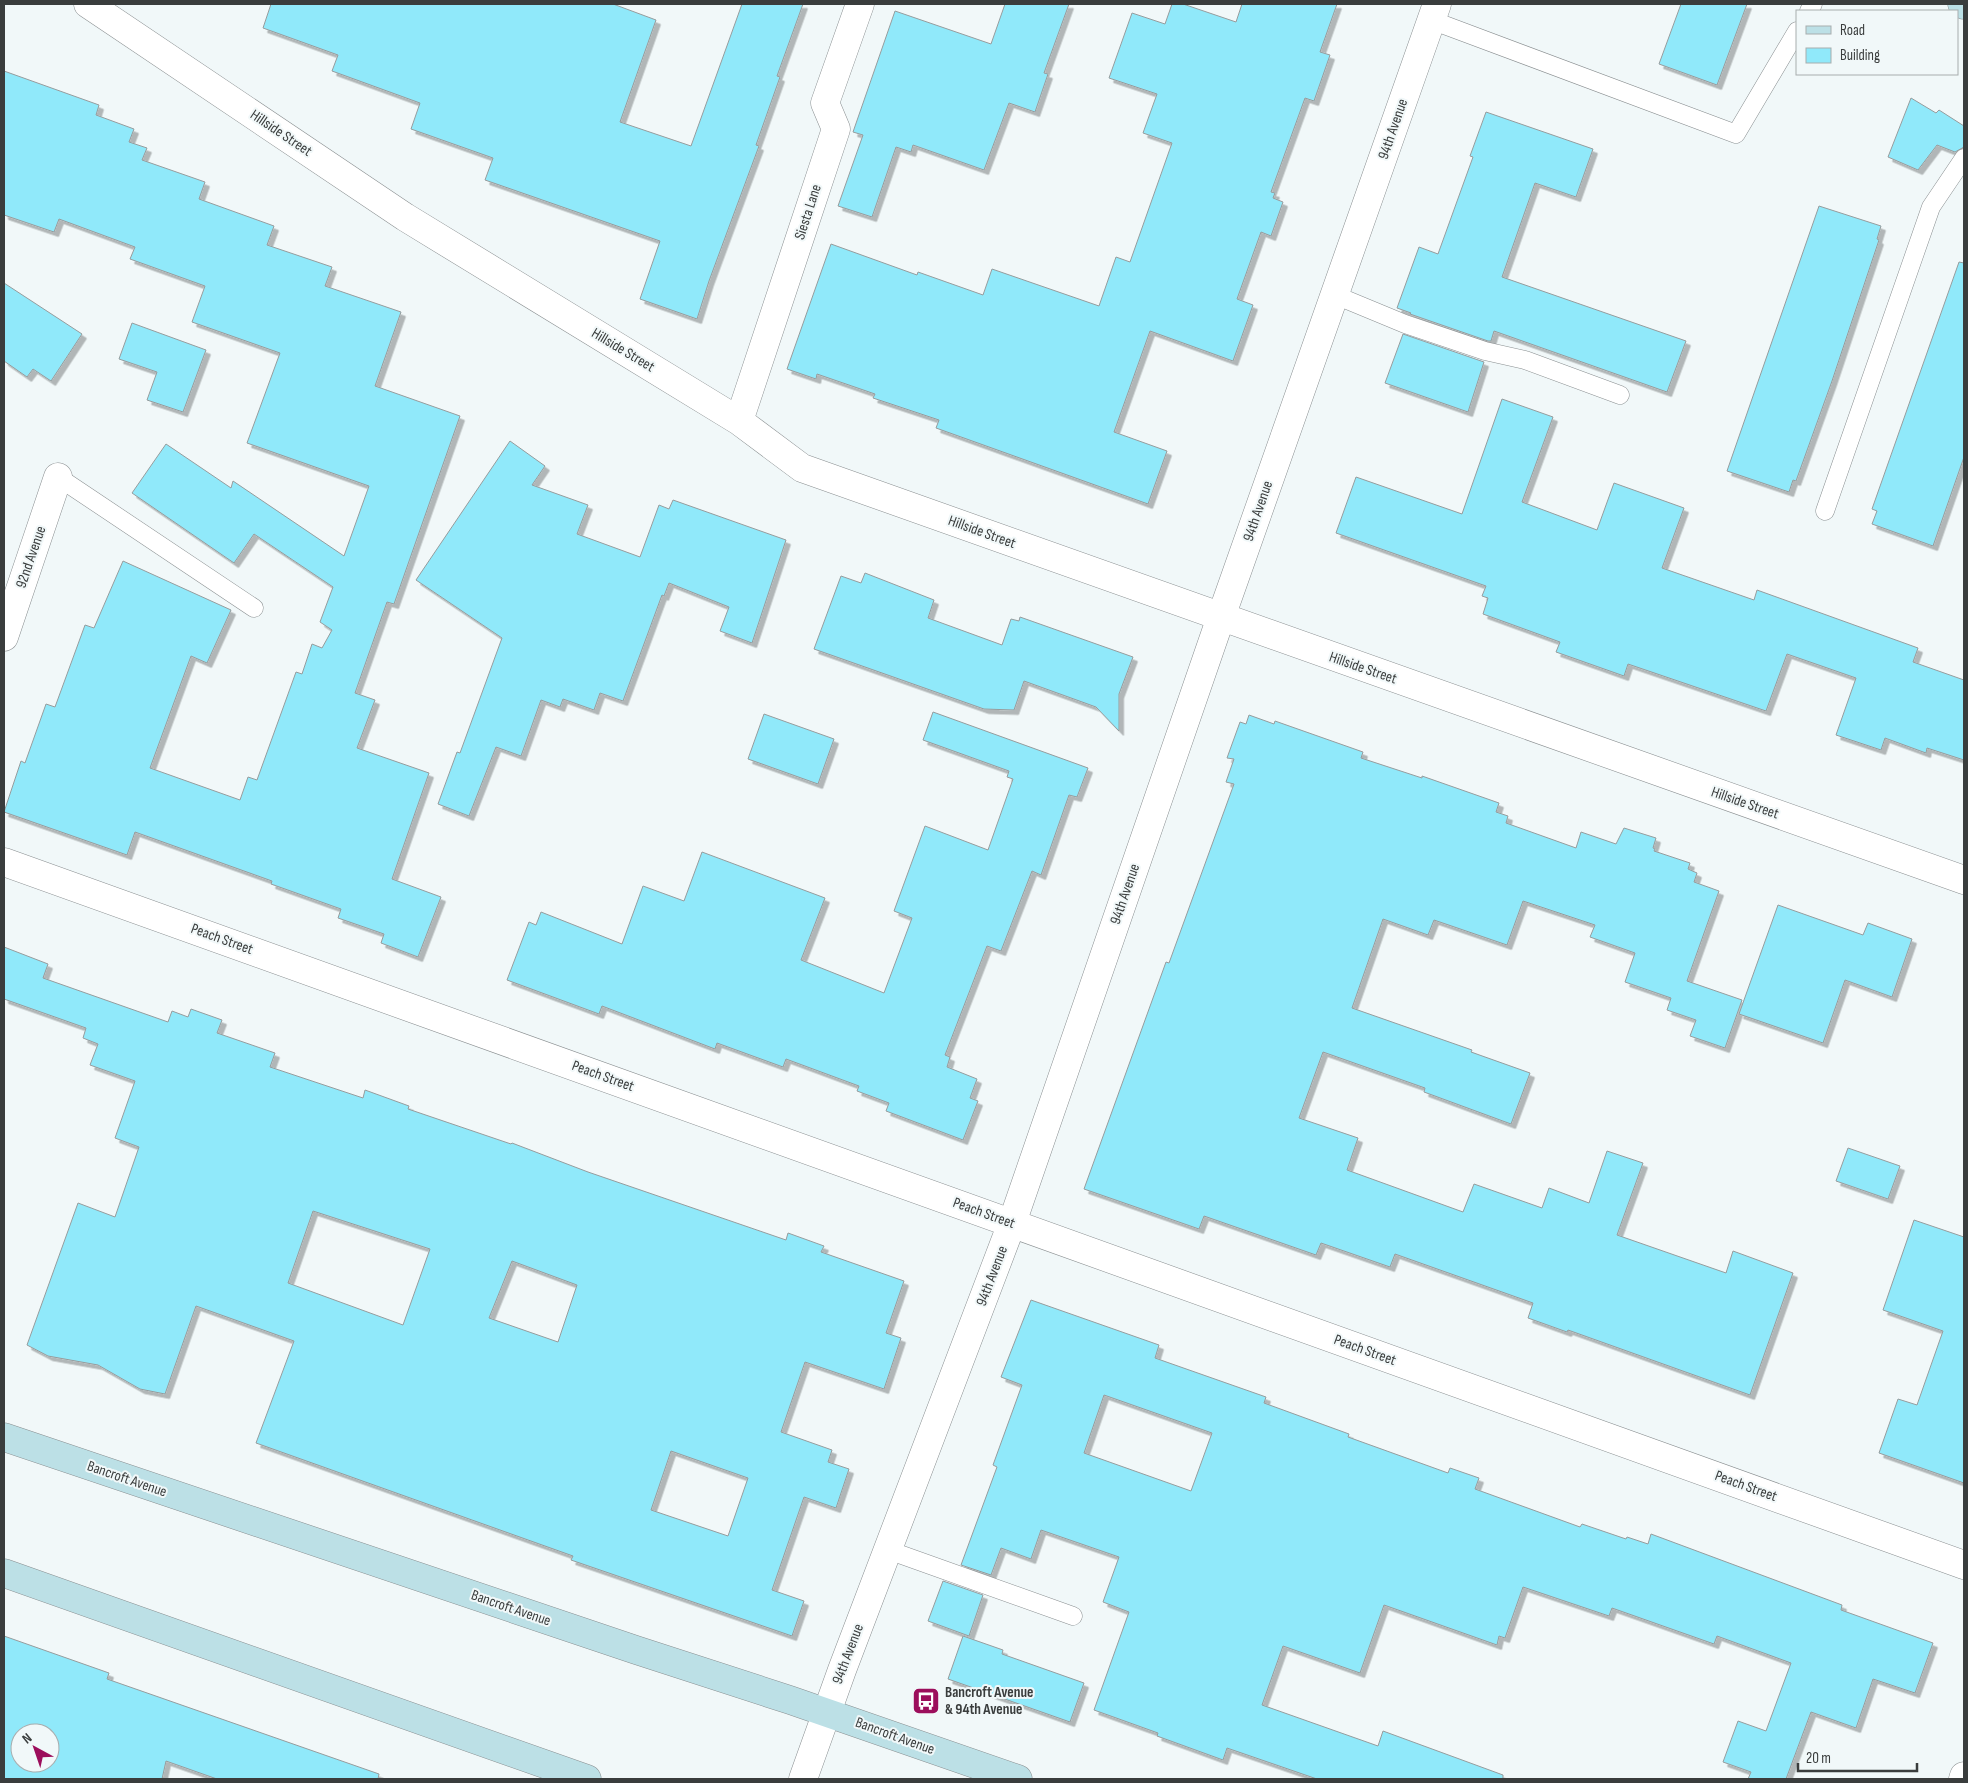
<svg xmlns="http://www.w3.org/2000/svg" width="1968" height="1783" font-family="'Sofia Sans Condensed',sans-serif">
	<style>
		.building { fill: #90e9fa; stroke: #969c9d; fill-rule: evenodd; filter: url(#shadow) }
		.lines { fill: none; stroke-linecap: round; stroke-linejoin: round }
		.lane-casing { stroke: #8a8f91; stroke-width: 19 }
		.street-casing { stroke: #8a8f91; stroke-width: 29 }
		.secondary-casing { stroke: #8a8f91; stroke-width: 29 }
		.lane { stroke: #fff; stroke-width: 18 }
		.street { stroke: #fff; stroke-width: 28 }
		.secondary { stroke: #bce0e6; stroke-width: 28 }
		.labels { text-anchor: middle; dominant-baseline: central; stroke-width: 4; stroke-linejoin: round; paint-order: stroke }
		.street-label { font-size: 15px; fill: #3a3d3d; stroke: #f1f8f9 }
		.poi-label { font-size: 15px; font-weight: bold; fill: #3a3d3d; stroke: #f1f8f9; text-anchor: start }
	</style>
	<defs>
		<filter id="shadow"><feDropShadow dx="4.5" dy="4.5" stdDeviation="0" flood-color="#0004"/></filter>
	</defs>
	<rect width="100%" height="100%" fill="#f1f8f9"/>
	<path class="building" d="M 271,4 L 613,4 L 656,20 L 620,122 L 691,146 L 742,4 L 803,4 L 777,76 L 780,77 L 756,145 L 759,146 L 709,281 L 697,319 L 640,299 L 660,241 L 485,180 L 493,158 L 411,129 L 420,103 L 332,71 L 338,55 L 263,28 Z
		M 1005,4 L 1069,4 L 1044,73 L 1048,74 L 1035,112 L 1009,103 L 984,170 L 913,145 L 911,152 L 896,147 L 872,217 L 838,206 L 863,135 L 853,132 L 895,11 L 991,44 Z
		M 1172,4 L 1183,4 L 1236,22 L 1242,4 L 1337,4 L 1320,52 L 1330,55 L 1314,101 L 1305,98 L 1271,192 L 1275,193 L 1273,198 L 1283,202 L 1271,236 L 1261,232 L 1237,299 L 1253,305 L 1233,361 L 1150,331 L 1114,432 L 1167,451 L 1148,504 L 936,428 L 939,420 L 873,398 L 875,394 L 817,374 L 816,379 L 787,369 L 831,244 L 917,275 L 918,272 L 983,295 L 992,269 L 1099,306 L 1116,257 L 1130,262 L 1172,143 L 1143,133 L 1157,94 L 1109,78 L 1132,13 L 1165,24 Z
		M 1681,4 L 1747,4 L 1717,85 L 1659,64 Z
		M 4,71 L 99,105 L 96,115 L 134,129 L 129,142 L 147,148 L 142,160 L 205,182 L 199,199 L 274,226 L 267,245 L 332,267 L 325,286 L 401,312 L 375,386 L 460,416 L 394,604 L 387,602 L 355,693 L 375,700 L 357,748 L 429,773 L 392,879 L 441,897 L 418,957 L 381,943 L 384,934 L 338,918 L 341,909 L 271,884 L 272,881 L 135,832 L 127,855 L 4,812 L 21,761 L 25,763 L 46,704 L 55,707 L 85,625 L 94,628 L 123,561 L 231,610 L 207,663 L 191,656 L 150,768 L 240,800 L 248,777 L 257,780 L 296,672 L 302,674 L 312,644 L 322,648 L 332,630 L 320,622 L 333,587 L 254,534 L 234,563 L 132,493 L 166,444 L 231,488 L 233,481 L 344,556 L 369,486 L 247,443 L 280,353 L 192,322 L 205,286 L 130,259 L 135,247 L 59,219 L 54,232 L 4,215 Z
		M 1911,98 L 1936,113 L 1939,110 L 1964,126 L 1964,147 L 1955,152 L 1937,145 L 1918,170 L 1888,157 Z
		M 1486,112 L 1593,149 L 1576,197 L 1535,183 L 1502,277 L 1686,341 L 1667,392 L 1494,331 L 1491,341 L 1488,341 L 1410,314 L 1411,313 L 1397,308 L 1419,247 L 1438,254 L 1473,157 L 1470,156 Z
		M 1819,206 L 1881,226 L 1877,239 L 1879,240 L 1832,381 L 1796,481 L 1793,480 L 1789,492 L 1727,471 Z
		M 1959,262 L 1964,263 L 1964,457 L 1933,546 L 1872,524 L 1877,511 L 1872,509 Z
		M 4,283 L 82,334 L 51,381 L 33,369 L 27,377 L 4,361 Z
		M 132,323 L 206,350 L 183,412 L 147,400 L 157,372 L 119,359 Z
		M 1403,334 L 1484,362 L 1468,412 L 1385,383 Z
		M 1502,399 L 1553,417 L 1522,502 L 1597,530 L 1614,483 L 1684,508 L 1662,568 L 1754,600 L 1757,590 L 1918,648 L 1913,662 L 1964,680 L 1964,760 L 1927,748 L 1926,753 L 1885,738 L 1881,750 L 1836,735 L 1856,678 L 1787,654 L 1766,711 L 1628,664 L 1624,676 L 1556,652 L 1560,642 L 1483,614 L 1488,598 L 1482,596 L 1486,586 L 1336,533 L 1356,477 L 1462,514 Z
		M 510,441 L 545,466 L 532,485 L 588,505 L 577,534 L 640,557 L 659,505 L 669,509 L 673,500 L 786,540 L 752,643 L 720,631 L 729,607 L 669,583 L 664,596 L 662,595 L 623,701 L 600,693 L 594,710 L 563,699 L 560,707 L 541,700 L 521,756 L 496,747 L 469,816 L 438,804 L 457,752 L 460,753 L 502,638 L 416,580 Z
		M 865,573 L 934,600 L 928,618 L 1002,645 L 1011,619 L 1019,621 L 1020,617 L 1133,657 L 1119,694 L 1119,731 L 1096,707 L 1024,681 L 1014,710 L 984,709 L 814,649 L 841,576 L 861,583 Z
		M 933,712 L 1088,768 L 1077,797 L 1069,795 L 1041,875 L 1032,871 L 1001,951 L 987,946 L 945,1055 L 950,1057 L 947,1067 L 977,1079 L 970,1098 L 978,1101 L 963,1140 L 886,1111 L 889,1103 L 857,1091 L 859,1086 L 786,1059 L 783,1067 L 717,1043 L 715,1049 L 602,1006 L 599,1014 L 507,980 L 529,922 L 536,925 L 541,912 L 622,944 L 643,886 L 684,901 L 702,852 L 825,898 L 801,960 L 884,993 L 912,918 L 894,911 L 925,826 L 988,850 L 1013,779 L 1007,777 L 1009,771 L 923,740 Z
		M 764,714 L 834,739 L 818,784 L 748,759 Z
		M 1249,715 L 1274,724 L 1275,721 L 1363,752 L 1361,758 L 1422,778 L 1422,776 L 1499,803 L 1496,812 L 1508,816 L 1506,823 L 1576,848 L 1581,832 L 1616,844 L 1624,828 L 1656,838 L 1653,848 L 1655,849 L 1654,851 L 1690,863 L 1688,869 L 1697,873 L 1694,882 L 1719,891 L 1687,981 L 1742,1000 L 1725,1048 L 1690,1036 L 1696,1020 L 1667,1010 L 1671,998 L 1625,982 L 1635,953 L 1590,937 L 1595,925 L 1523,901 L 1507,945 L 1434,920 L 1428,935 L 1383,919 L 1352,1008 L 1472,1050 L 1471,1052 L 1530,1073 L 1511,1124 L 1424,1092 L 1425,1088 L 1323,1052 L 1299,1118 L 1358,1138 L 1347,1170 L 1463,1212 L 1474,1184 L 1542,1208 L 1549,1188 L 1589,1203 L 1607,1151 L 1643,1163 L 1617,1235 L 1726,1273 L 1733,1251 L 1793,1273 L 1750,1395 L 1568,1330 L 1567,1332 L 1528,1318 L 1533,1303 L 1395,1254 L 1390,1267 L 1321,1243 L 1316,1255 L 1204,1216 L 1199,1229 L 1084,1189 L 1166,962 L 1169,963 L 1234,784 L 1226,782 L 1234,759 L 1227,758 L 1240,722 L 1246,724 Z
		M 1778,905 L 1863,935 L 1868,923 L 1912,939 L 1892,997 L 1845,980 L 1823,1043 L 1739,1014 Z
		M 4,947 L 48,964 L 43,978 L 168,1022 L 172,1011 L 188,1017 L 191,1009 L 222,1020 L 217,1033 L 275,1053 L 270,1067 L 363,1098 L 365,1090 L 409,1106 L 408,1109 L 511,1144 L 512,1143 L 588,1172 L 786,1240 L 788,1233 L 824,1246 L 821,1252 L 904,1281 L 886,1333 L 901,1338 L 884,1389 L 805,1362 L 781,1432 L 832,1450 L 828,1462 L 849,1469 L 836,1508 L 804,1497 L 772,1590 L 804,1601 L 792,1636 L 571,1560 L 573,1556 L 256,1443 L 294,1341 L 196,1306 L 165,1394 L 140,1389 L 98,1365 L 48,1356 L 27,1345 L 78,1203 L 115,1217 L 139,1147 L 115,1138 L 135,1081 L 90,1065 L 98,1044 L 83,1038 L 86,1028 L 4,999 ZM 313,1211 L 430,1249 L 403,1325 L 288,1283 ZM 512,1261 L 577,1285 L 558,1342 L 489,1318 ZM 671,1451 L 748,1478 L 728,1536 L 651,1510 Z
		M 1848,1148 L 1900,1166 L 1888,1199 L 1836,1181 Z
		M 1914,1220 L 1964,1237 L 1964,1483 L 1879,1453 L 1898,1399 L 1917,1405 L 1943,1331 L 1883,1310 Z
		M 1031,1300 L 1159,1345 L 1155,1358 L 1266,1397 L 1264,1403 L 1349,1434 L 1348,1437 L 1448,1473 L 1450,1468 L 1479,1478 L 1475,1489 L 1580,1527 L 1582,1524 L 1626,1539 L 1627,1537 L 1648,1544 L 1651,1534 L 1842,1605 L 1841,1610 L 1933,1643 L 1915,1693 L 1873,1679 L 1856,1728 L 1811,1712 L 1786,1779 L 1748,1779 L 1751,1772 L 1723,1762 L 1738,1721 L 1766,1731 L 1791,1663 L 1717,1636 L 1714,1644 L 1612,1608 L 1609,1616 L 1523,1587 L 1505,1638 L 1499,1636 L 1497,1645 L 1384,1605 L 1360,1673 L 1283,1646 L 1262,1705 L 1378,1746 L 1383,1731 L 1503,1775 L 1503,1779 L 1317,1779 L 1227,1748 L 1223,1760 L 1157,1736 L 1158,1733 L 1094,1710 L 1129,1612 L 1103,1602 L 1119,1557 L 1041,1530 L 1031,1559 L 1001,1548 L 991,1575 L 961,1565 L 997,1467 L 993,1465 L 1022,1385 L 1001,1377 ZM 1104,1395 L 1212,1433 L 1191,1491 L 1084,1453 Z
		M 943,1581 L 983,1595 L 969,1636 L 928,1621 Z
		M 4,1636 L 109,1673 L 107,1679 L 379,1774 L 378,1779 L 217,1779 L 166,1761 L 162,1779 L 4,1779 ZM 20,1733 L 50,1733 L 50,1763 L 20,1763 Z
		M 963,1636 L 1003,1650 L 1002,1654 L 1084,1683 L 1070,1722 L 948,1679 Z"/>
	<g class="lines">
		<g class="lane-casing">
			<path id="lane" d="M 1809,11 L 1813,4
				M 1431,20 L 1736,134 L 1797,31
				M 1335,295 L 1405,324 L 1485,351 L 1525,360 L 1620,395
				M 58,477 L 254,608
				M 1825,511 L 1931,207 L 1964,158
				M 888,1550 L 1073,1616"/>
		</g>
		<g class="street-casing">
			<path id="street" d="M 88,4 L 405,217 L 739,421 L 802,468 L 1964,880
				M 739,421 L 836,129 L 825,103 L 860,4
				M 4,637 L 58,477
				M 4,862 L 1964,1565
				M 803,1779 L 842,1670 L 1012,1223 L 1221,617 L 1437,4
				M 1963,1779 L 1964,1776"/>
		</g>
		<g class="secondary-casing">
			<path id="secondary" d="M 1962,4 L 1964,5
				M 4,1437 L 636,1650 L 790,1700 L 1018,1779
				M 4,1573 L 587,1779"/>
		</g>
		<use href="#lane" class="lane"/>
		<use href="#street" class="street"/>
		<use href="#secondary" class="secondary"/>
	</g>
	<defs>
		<g id="bus-square" transform="scale(1.4375)"><rect x="-9" y="-9" width="18" height="18" rx="4" fill="#9c0e5c" stroke="#f1f8f9"/><path d="M-5-6H5V4H4V6H2V4H-2V6H-4V4H-5ZM-3.5-4V0h7V-4ZM-3.5 1.2v1.5H-2V1.2ZM2 1.2v1.5H3.5V1.2Z" fill="#fff"/></g>
	</defs>
	<g fill-rule="evenodd">
		<use href="#bus-square" x="926" y="1701"/>
	</g>
	<g class="labels">
		<g class="street-label">
			<text transform="translate(1393 129) rotate(-71)">94th Avenue</text>
			<text transform="translate(281 133) rotate(34)">Hillside Street</text>
			<text transform="translate(808 212) rotate(-72)">Siesta Lane</text>
			<text transform="translate(623 350) rotate(31)">Hillside Street</text>
			<text transform="translate(1258 511) rotate(-71)">94th Avenue</text>
			<text transform="translate(982 532) rotate(20)">Hillside Street</text>
			<text transform="translate(31 557) rotate(-71)">92nd Avenue</text>
			<text transform="translate(1363 668) rotate(19)">Hillside Street</text>
			<text transform="translate(1745 803) rotate(19)">Hillside Street</text>
			<text transform="translate(1125 894) rotate(-71)">94th Avenue</text>
			<text transform="translate(222 939) rotate(20)">Peach Street</text>
			<text transform="translate(603 1076) rotate(20)">Peach Street</text>
			<text transform="translate(984 1213) rotate(20)">Peach Street</text>
			<text transform="translate(992 1276) rotate(-69)">94th Avenue</text>
			<text transform="translate(1365 1350) rotate(20)">Peach Street</text>
			<text transform="translate(127 1479) rotate(19)">Bancroft Avenue</text>
			<text transform="translate(1746 1486) rotate(20)">Peach Street</text>
			<text transform="translate(511 1608) rotate(19)">Bancroft Avenue</text>
			<text transform="translate(848 1654) rotate(-69)">94th Avenue</text>
			<text transform="translate(895 1736) rotate(20)">Bancroft Avenue</text>
		</g>
		<g class="poi-label">
			<text x="945" y="1692">Bancroft Avenue<tspan x="945" dy="17">&amp; 94th Avenue</tspan></text>
		</g>
	</g>
	<rect width="1968" height="1783" fill="none" stroke="#3a3d3d" stroke-width="10"/>
	<rect x="1796" y="10" width="162" height="65" fill="#f1f8f9" stroke="#a8adae"/>
	<rect x="1806" y="26" width="25" height="8" fill="#bce0e6" stroke="#a8adae"/>
	<text x="1840" y="35" font-size="15" fill="#3a3d3d">Road</text>
	<rect x="1806" y="48" width="25" height="15" fill="#90e9fa" stroke="#a8adae"/>
	<text x="1840" y="60" font-size="15" fill="#3a3d3d">Building</text>
	<g transform="translate(35 1748) rotate(320)"><circle r="24" fill="#f1f8f9" stroke="#a8adae"/>
	<path d="M0-4L9 19L0 12L-9 19Z" fill="#9c0e5c"/>
	<text y="-8" font-size="14" font-weight="bold" text-anchor="middle" fill="#3a3d3d">N</text>
	</g>
	<path d="M1798 1763v8h119v-8" fill="none" stroke="#3a3d3d" stroke-width="2.5"/>
	<text x="1806" y="1763" font-size="15" fill="#3a3d3d" stroke="#f1f8f9" stroke-width="4" paint-order="stroke">20 m</text>
</svg>
